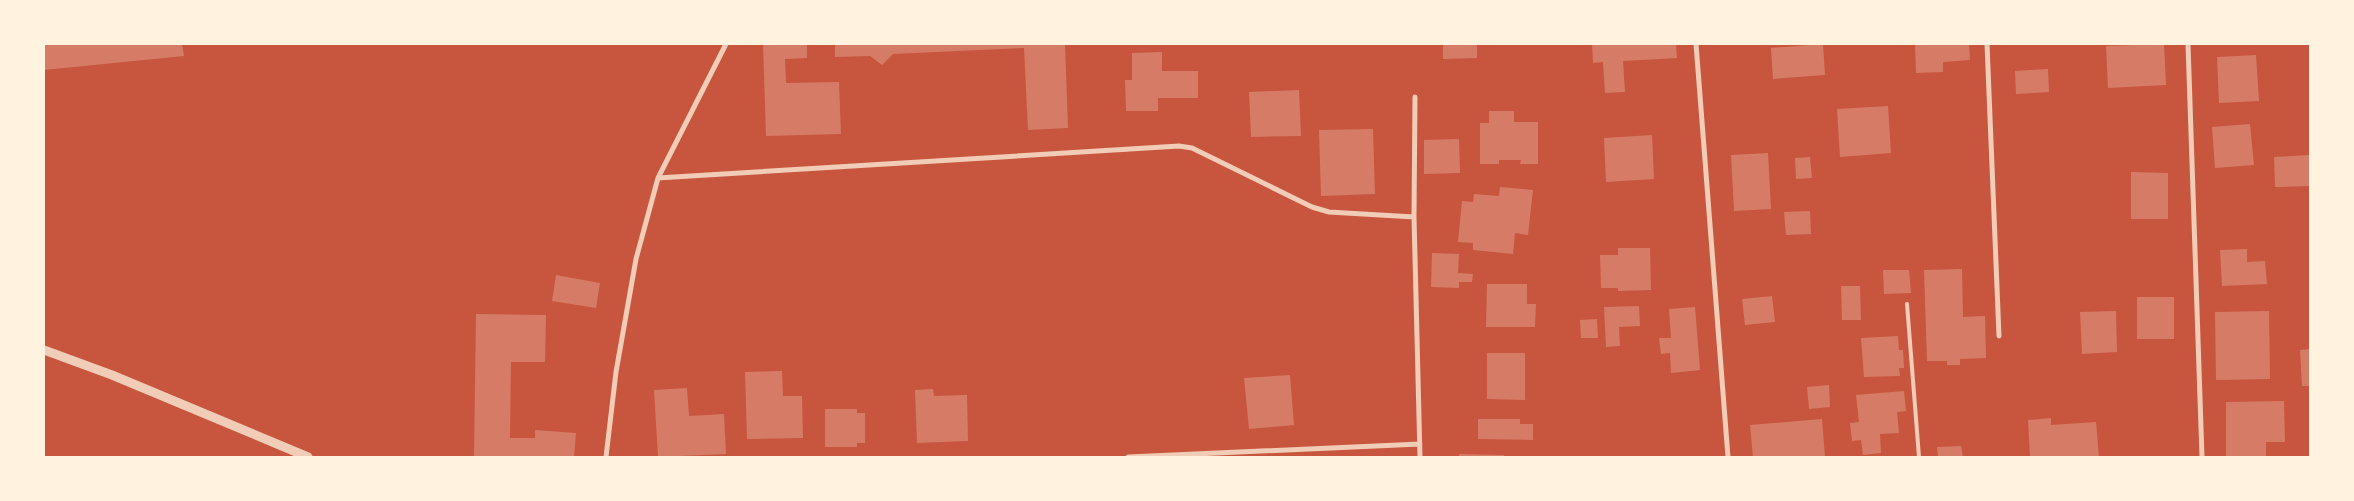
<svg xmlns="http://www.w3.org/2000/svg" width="2354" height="501" font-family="'Alegreya Sans',sans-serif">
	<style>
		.building { fill: #d67c66 }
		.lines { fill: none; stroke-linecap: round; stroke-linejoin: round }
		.service { stroke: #f1ccb7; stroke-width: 4 }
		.minor { stroke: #f1ccb7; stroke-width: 5 }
		.tertiary { stroke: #f1ccb7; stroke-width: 9 }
	</style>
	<rect width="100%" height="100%" fill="#c8553d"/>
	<path class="building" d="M 44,44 L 182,44 L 184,56 L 44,70 Z
		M 763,44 L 807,44 L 807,58 L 785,59 L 786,83 L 839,82 L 841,134 L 766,136 Z
		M 835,44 L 1065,44 L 1068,128 L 1028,130 L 1024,48 L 893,54 L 882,65 L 870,56 L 835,57 Z
		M 1443,44 L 1477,44 L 1477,58 L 1443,59 Z
		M 1592,44 L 1676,44 L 1677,58 L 1623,61 L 1625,92 L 1605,93 L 1603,62 L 1593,63 Z
		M 1823,44 L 1825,75 L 1773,79 L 1771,48 Z
		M 1915,44 L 1969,44 L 1970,60 L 1943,62 L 1943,72 L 1916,73 Z
		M 2164,44 L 2166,85 L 2108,88 L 2106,46 Z
		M 1162,52 L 1162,71 L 1198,71 L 1198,98 L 1158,98 L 1158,111 L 1126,111 L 1125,80 L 1132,80 L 1132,53 Z
		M 2256,55 L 2259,101 L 2219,103 L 2217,57 Z
		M 2048,69 L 2049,92 L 2016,94 L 2015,71 Z
		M 1299,90 L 1301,136 L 1251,137 L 1249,92 Z
		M 1888,106 L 1891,153 L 1840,157 L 1837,109 Z
		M 1489,111 L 1514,111 L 1514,122 L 1538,122 L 1538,164 L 1520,164 L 1521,160 L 1499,160 L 1499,164 L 1480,164 L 1480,123 L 1489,123 Z
		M 2250,124 L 2254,165 L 2215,168 L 2212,127 Z
		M 1373,129 L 1375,194 L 1321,196 L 1319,130 Z
		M 1652,135 L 1654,179 L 1606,182 L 1604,138 Z
		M 1459,139 L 1460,173 L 1424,174 L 1424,140 Z
		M 1768,153 L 1771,209 L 1734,211 L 1731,155 Z
		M 2310,155 L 2310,186 L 2275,187 L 2274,157 Z
		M 1810,157 L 1812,178 L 1796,179 L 1795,158 Z
		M 2131,172 L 2168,173 L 2168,219 L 2131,219 Z
		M 1500,187 L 1533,190 L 1528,235 L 1515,233 L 1513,254 L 1473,250 L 1473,243 L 1458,242 L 1462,201 L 1473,202 L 1474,194 L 1499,196 Z
		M 1810,211 L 1811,234 L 1786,235 L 1784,212 Z
		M 1618,248 L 1650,248 L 1651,290 L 1618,291 L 1618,288 L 1601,288 L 1600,255 L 1618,255 Z
		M 2247,249 L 2247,262 L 2265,261 L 2267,284 L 2222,286 L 2220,250 Z
		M 1432,253 L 1459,254 L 1458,273 L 1473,274 L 1472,282 L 1459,282 L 1459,288 L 1431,287 Z
		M 1962,269 L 1963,317 L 1985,316 L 1986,358 L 1960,359 L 1960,365 L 1947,365 L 1947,361 L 1927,361 L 1924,270 Z
		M 1883,270 L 1909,270 L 1911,293 L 1884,294 Z
		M 556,275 L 600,283 L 596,308 L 552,301 Z
		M 1487,284 L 1527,284 L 1527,304 L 1536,304 L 1535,327 L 1486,327 Z
		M 1841,286 L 1860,286 L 1861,320 L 1842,320 Z
		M 1772,296 L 1775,322 L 1745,325 L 1742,299 Z
		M 2137,297 L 2174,297 L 2174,339 L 2137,339 Z
		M 1639,306 L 1640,326 L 1619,327 L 1620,346 L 1606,347 L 1604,307 Z
		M 1695,307 L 1700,370 L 1671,373 L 1670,353 L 1661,354 L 1659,338 L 1671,338 L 1669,309 Z
		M 2116,311 L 2117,352 L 2082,354 L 2080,312 Z
		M 2269,311 L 2270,379 L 2216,380 L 2215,312 Z
		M 476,314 L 546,315 L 545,362 L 511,362 L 510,438 L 535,438 L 535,430 L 576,433 L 574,457 L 474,457 Z
		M 1597,319 L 1598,338 L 1581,338 L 1580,320 Z
		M 1898,336 L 1899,350 L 1903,350 L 1904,368 L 1899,368 L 1900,376 L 1864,377 L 1861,338 Z
		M 2310,349 L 2310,386 L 2302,386 L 2300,350 Z
		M 1487,353 L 1525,353 L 1525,400 L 1487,399 Z
		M 782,371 L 783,396 L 802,396 L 803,438 L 747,439 L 745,372 Z
		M 1290,375 L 1294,425 L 1249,429 L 1244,378 Z
		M 1829,385 L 1830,407 L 1809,409 L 1807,387 Z
		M 687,388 L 689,416 L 724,414 L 726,454 L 658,457 L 654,390 Z
		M 933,389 L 934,396 L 967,395 L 968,441 L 917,443 L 915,390 Z
		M 1904,391 L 1906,411 L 1897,412 L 1899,433 L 1880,434 L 1881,453 L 1863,455 L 1861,440 L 1852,441 L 1850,423 L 1859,422 L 1856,395 Z
		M 2284,401 L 2285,442 L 2266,442 L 2266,457 L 2226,457 L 2226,402 Z
		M 825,409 L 857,409 L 857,413 L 865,413 L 865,443 L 857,443 L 857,447 L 825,447 Z
		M 2051,418 L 2051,425 L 2096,422 L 2099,457 L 2030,457 L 2028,420 Z
		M 1478,419 L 1520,419 L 1520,424 L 1533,424 L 1533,440 L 1478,439 Z
		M 1822,419 L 1825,457 L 1753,457 L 1750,425 Z
		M 1961,446 L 1963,457 L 1938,457 L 1937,447 Z
		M 1459,454 L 1504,455 L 1504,457 L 1459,457 Z"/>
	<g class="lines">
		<path class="service" d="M 1907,304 L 1919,457"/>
		<path class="minor" d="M 1696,44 L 1728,457
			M 1987,44 L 1999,336
			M 2188,44 L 2202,457
			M 1415,97 L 1414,217 L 1420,457
			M 658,178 L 1179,146 L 1192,148 L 1312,207 L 1329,212 L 1414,217
			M 606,457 L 616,372 L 636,259 L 658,178 L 726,44
			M 1128,457 L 1420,444"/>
		<path class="tertiary" d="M 44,350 L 112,375 L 308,457"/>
	</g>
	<rect width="2354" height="501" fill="none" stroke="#fff3e0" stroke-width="90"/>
</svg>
